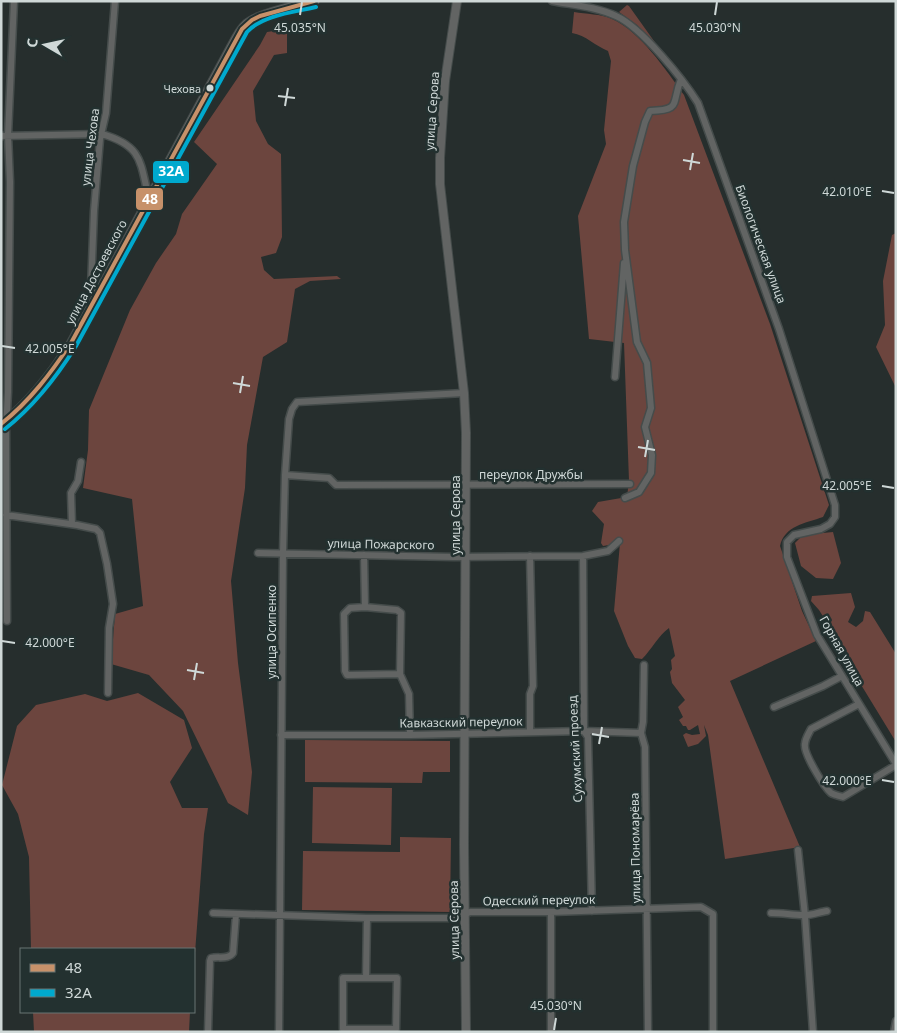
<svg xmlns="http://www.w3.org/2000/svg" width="897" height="1033" font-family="'Noto Sans',sans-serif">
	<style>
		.green { fill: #6c453e }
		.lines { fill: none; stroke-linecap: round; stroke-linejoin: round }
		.minor-casing { stroke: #454c4b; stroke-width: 9 }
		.major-casing { stroke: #454c4b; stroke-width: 10 }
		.minor { stroke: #626463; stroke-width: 6 }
		.major { stroke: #626463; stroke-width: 8 }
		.bus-1-casing { stroke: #233130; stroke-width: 8 }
		.bus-2-casing { stroke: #233130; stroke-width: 8 }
		.bus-1 { stroke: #c7916a; stroke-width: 4 }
		.bus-2 { stroke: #00a9ce; stroke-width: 4 }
		.ticks { fill: none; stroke: #cfd8d7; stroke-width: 2 }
		.bus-dot { fill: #cfd8d7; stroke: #233130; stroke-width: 2 }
		.labels { text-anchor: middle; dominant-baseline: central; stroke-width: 5; stroke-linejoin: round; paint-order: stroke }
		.bus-label { font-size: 11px; fill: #cfd8d7; stroke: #233130; text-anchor: end }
		.street-label { font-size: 12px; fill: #cfd8d7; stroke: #233130 }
		.ticks-label { font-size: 12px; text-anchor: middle; fill: #cfd8d7; stroke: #233130; stroke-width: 5; stroke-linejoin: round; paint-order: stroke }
		.line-badge { stroke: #233130; stroke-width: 2 }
		.badge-label { font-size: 14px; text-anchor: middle; font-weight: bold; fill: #fff }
	</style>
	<rect width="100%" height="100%" fill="#262e2d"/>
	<path class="green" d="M 627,5 L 629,6 L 659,48 L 637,25 L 619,12 Z
		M 574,12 C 586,14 601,14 612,19 C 640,31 666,70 684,95 L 770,324 L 829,505 L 823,517 C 806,523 784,526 780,546 L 802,611 L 816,641 L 730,681 L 800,847 L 725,859 L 708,735 L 704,725 L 706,736 L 698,744 L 688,747 L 683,735 L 686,733 L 692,735 L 700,734 L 698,725 L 690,730 L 688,730 L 686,726 L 683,726 L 679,720 L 683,717 L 678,707 L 685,700 L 672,683 L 670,672 L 672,669 L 671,660 L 675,656 L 669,628 C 658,636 652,649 642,659 L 635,658 L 628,646 L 614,611 L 620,543 L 618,538 L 615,544 L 603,546 L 601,543 L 604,524 L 592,511 L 598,502 L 627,497 L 629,481 L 624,343 L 589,339 L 578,216 L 606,144 L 604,130 L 611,61 L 608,51 C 595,46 586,35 572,33 Z
		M 287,29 L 287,53 L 274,55 L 253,91 L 256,121 L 268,144 L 281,154 L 282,237 L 276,253 L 261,257 L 264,270 L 274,279 L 337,276 L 341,279 L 310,281 L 295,289 L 287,342 L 263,357 L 247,445 L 245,488 L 231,581 L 238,663 L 252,772 L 248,815 L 228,803 L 183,711 L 149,675 L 111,664 L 115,614 L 143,606 L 132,499 L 83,488 L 88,450 L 89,410 L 130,310 L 156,263 L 176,234 L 182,214 L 217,164 L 194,142 L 260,45 L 267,32 Z
		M 896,233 L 896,388 L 876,347 L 885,325 L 883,281 L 892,235 Z
		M 833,532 L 841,563 L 833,579 L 816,578 L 801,566 L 795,543 L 803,535 Z
		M 851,593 L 855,607 L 848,622 L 856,627 L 863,621 L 865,611 L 870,612 L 896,654 L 896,742 L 852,670 L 843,648 L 819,610 L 811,601 L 812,596 Z
		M 138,693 L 184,720 L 192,748 L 170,782 L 182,808 L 208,808 L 204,834 L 194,966 L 194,949 L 31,949 L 29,857 L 18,814 L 2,785 L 17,726 L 36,705 L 85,694 L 107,701 Z
		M 305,740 L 450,741 L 450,772 L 423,772 L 422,783 L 305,782 Z
		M 313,787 L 392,788 L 391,845 L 312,843 Z
		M 400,837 L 451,838 L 450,912 L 302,910 L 303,851 L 400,852 Z
		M 33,1012 L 190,1012 L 189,1032 L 34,1032 Z"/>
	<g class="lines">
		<g class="minor-casing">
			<path id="minor" d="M 552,1 C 573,5 597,7 616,16 C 641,27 683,79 698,103 L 779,329 L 835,505 L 835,517 L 830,524 L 821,529 L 794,535 L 787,542 L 787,557 L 817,635 L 896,764
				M 1,136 L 102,134 C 143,146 140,162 149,199
				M 96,294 L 91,288 L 94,211 L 100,139 L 106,113 L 115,1
				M 615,377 L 624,263
				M 285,475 L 329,478 L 336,485 L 630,484
				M 625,498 L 639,492 L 651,473 L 652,455 L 645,427 L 651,408 L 647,363 L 637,342 L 625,250 L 624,222 L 633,166 L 645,122 L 650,111 C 682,110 671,104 681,79
				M 6,515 L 77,525 L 96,529 L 100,533 L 107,564 L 113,604 L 109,628 L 108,693
				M 72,524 L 71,493 L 78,481 L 81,462
				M 258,553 L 454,557 L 583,556 L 608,551 L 619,541
				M 364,555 L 365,607 L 397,610 L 401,613 L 400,674 L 409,694 L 410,735
				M 583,556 L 584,731 L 588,737 L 592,911
				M 365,607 L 350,608 L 344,614 L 345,671 L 347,675 L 400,674
				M 7,621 L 6,430 L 8,392 L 10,182 L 8,135 L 14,1
				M 644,665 L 643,722 L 641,733 L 645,747 L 648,1032
				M 859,704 L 811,729 C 809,733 805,739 805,744 C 803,753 824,787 831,793 C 834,795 840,796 843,797 L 896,765
				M 774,707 L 823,686 L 842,676
				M 530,732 L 530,694 L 533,686 L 530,556
				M 281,735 L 410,735 L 584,731 L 641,733
				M 798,850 L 805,916 L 813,1032
				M 551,912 L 551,1032
				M 213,913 L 367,918 L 456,918 L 470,912 L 551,912 L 701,907 L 713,914 L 713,1032
				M 771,913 C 784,913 791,915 803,915 C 810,916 819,912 827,911
				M 355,1029 L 343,1029 L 343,978 L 366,978
				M 208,1032 L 210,961 L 211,958 C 219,956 228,960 233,953 L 236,914
				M 279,1032 L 283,553 L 285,475 L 289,419 L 292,409 L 297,402 L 464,393
				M 355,1032 L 355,1029 L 396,1029 L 397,978 L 366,978 L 367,918
				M 894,1032 L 896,1021"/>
		</g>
		<g class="major-casing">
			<path id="major" d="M 457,1 L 445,81 L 440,158 L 440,184 L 464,393 L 466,433 L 464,845 L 466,1032
				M 1,424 C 30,403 52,373 71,343 L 231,47 C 235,39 240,29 246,24 C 258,13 299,5 315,1"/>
		</g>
		<use href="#minor" class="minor"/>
		<use href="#major" class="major"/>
		<g class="bus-1-casing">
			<path id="bus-1" d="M 1,424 C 30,401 51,373 71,343 L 242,29 L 252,20 L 260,16 L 314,1"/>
		</g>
		<g class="bus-2-casing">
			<path id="bus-2" d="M 5,429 C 34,406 56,378 76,346 L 247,32 C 262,15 295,12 316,7"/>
		</g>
		<use href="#bus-1" class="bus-1"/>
		<use href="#bus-2" class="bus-2"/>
	</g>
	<path class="ticks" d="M 300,15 L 302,2M 715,15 L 717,2M 278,96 L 295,98M 285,106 L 288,88M 683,160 L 700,163M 690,170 L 693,153M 882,191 L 894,193M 2,346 L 15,348M 233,383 L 250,386M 240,393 L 243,376M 638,447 L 655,450M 645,457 L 648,440M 882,486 L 894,488M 2,641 L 15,643M 187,670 L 204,673M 194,680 L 197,663M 592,734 L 609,737M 599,744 L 602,727M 882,780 L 894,782M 554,1030 L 556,1018"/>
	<circle class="bus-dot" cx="210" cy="88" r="4.5"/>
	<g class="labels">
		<g class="bus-label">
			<text x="201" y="88">Чехова</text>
		</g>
		<g class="street-label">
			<text transform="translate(432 111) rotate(-86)">улица Серова</text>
			<text transform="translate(90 147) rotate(-83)">улица Чехова</text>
			<text transform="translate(761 244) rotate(70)">Биологическая улица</text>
			<text transform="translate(96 272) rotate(-62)">улица Достоевского</text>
			<text x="531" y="474">переулок Дружбы</text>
			<text transform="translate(455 515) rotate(-90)">улица Серова</text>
			<text transform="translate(381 544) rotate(1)">улица Пожарского</text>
			<text transform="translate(271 632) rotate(-90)">улица Осипенко</text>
			<text transform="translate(842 651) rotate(61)">Горная улица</text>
			<text transform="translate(461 722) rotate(-1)">Кавказский переулок</text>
			<text transform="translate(575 749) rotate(-93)">Сухумский проезд</text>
			<text transform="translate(635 848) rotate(-91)">улица Пономарёва</text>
			<text transform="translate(539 900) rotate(-1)">Одесский переулок</text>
			<text transform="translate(454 920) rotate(-91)">улица Серова</text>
		</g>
	</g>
	<g class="ticks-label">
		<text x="300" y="32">45.035°N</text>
		<text x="715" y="32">45.030°N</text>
		<text x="847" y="196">42.010°E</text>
		<text x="50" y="353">42.005°E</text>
		<text x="847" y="490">42.005°E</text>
		<text x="50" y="647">42.000°E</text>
		<text x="847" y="785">42.000°E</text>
		<text x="556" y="1010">45.030°N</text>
	</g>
	<g class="line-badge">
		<rect x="152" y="160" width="38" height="24" rx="5" fill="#00a9ce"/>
		<rect x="135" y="187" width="29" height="24" rx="5" fill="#c7916a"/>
	</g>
	<g class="badge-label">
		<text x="171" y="176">32A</text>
		<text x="150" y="204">48</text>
	</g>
	<rect width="897" height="1033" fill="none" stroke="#cfd8d7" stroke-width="5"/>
	<rect x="20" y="948" width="175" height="65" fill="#233130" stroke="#687473"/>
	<rect x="30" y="964" width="25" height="8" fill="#c7916a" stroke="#687473"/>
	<text x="65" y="973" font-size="15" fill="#cfd8d7">48</text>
	<rect x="30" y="989" width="25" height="8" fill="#00a9ce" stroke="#687473"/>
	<text x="65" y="998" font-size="15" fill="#cfd8d7">32A</text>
	<g transform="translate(45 45) rotate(279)" stroke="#233130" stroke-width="4" paint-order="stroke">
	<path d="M0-4L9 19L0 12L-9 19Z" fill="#cfd8d7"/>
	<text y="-8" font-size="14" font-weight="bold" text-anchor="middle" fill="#cfd8d7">С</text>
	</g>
</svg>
